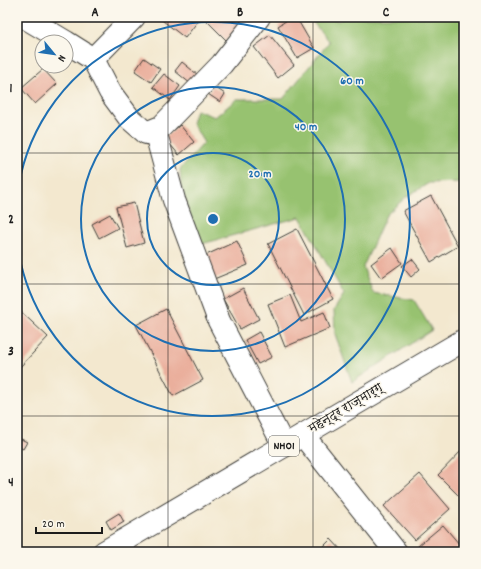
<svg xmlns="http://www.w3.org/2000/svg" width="481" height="569" font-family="Dekko,'Playpen Sans Deva',sans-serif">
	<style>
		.green { fill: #97c270; stroke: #5a6f46 }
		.building { fill: #eaaf9c }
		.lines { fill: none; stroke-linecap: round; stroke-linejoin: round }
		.minor-casing { stroke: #3c3b37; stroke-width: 24 }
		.trunk-casing { stroke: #3c3b37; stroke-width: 24 }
		.minor { stroke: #fff; stroke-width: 22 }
		.trunk { stroke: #fff; stroke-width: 22 }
		.grid { fill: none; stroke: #1c1c1c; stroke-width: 1; stroke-opacity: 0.55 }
		.ring { fill: none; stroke: #1f6fb2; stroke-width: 2 }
		.labels { text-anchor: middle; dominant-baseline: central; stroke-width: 3; stroke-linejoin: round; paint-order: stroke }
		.shield { fill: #fbf7ec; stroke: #5f5e5a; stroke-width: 1 }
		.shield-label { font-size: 12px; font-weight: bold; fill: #1c1c1c }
		.street-label { font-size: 13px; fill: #1c1c1c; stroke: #fbf7ec }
		.centre { fill: #1f6fb2; stroke: #fbf7ec; stroke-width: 2 }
		.ring-label { font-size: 12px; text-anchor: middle; font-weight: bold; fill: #1f6fb2; stroke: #fbf7ec; stroke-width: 3; stroke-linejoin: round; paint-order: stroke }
		.neatline { fill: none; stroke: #1c1c1c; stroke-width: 1.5 }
		.grid-label { font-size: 13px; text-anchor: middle; font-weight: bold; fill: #1c1c1c }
	</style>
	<rect width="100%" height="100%" fill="#fbf7ec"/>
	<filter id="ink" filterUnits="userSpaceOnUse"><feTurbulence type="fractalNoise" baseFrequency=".025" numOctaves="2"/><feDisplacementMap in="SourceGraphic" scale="8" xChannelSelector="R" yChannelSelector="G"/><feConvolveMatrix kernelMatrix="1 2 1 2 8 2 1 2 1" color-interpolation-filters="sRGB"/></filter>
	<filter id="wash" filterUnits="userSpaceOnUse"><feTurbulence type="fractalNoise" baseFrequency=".012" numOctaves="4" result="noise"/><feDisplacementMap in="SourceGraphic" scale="16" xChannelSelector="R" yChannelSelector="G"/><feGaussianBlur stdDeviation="0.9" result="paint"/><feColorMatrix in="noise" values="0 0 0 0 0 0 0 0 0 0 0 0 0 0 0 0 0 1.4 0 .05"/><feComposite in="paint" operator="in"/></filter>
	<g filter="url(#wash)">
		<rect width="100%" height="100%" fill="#f3e8cf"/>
		<path class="green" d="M 309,17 L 328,17 L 339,21 L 343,17 L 464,17 L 464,182 L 429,183 L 406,197 L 386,215 L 363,267 L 373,293 L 414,300 L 432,330 L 352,382 L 335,334 L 334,310 L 344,294 L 300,217 L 198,245 L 181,186 L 180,169 L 204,143 L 192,123 L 196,110 L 215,117 L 237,99 L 283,99 L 329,42 Z"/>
		<g id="blocks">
			<path class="building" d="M 158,17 L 201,17 L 185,38 Z
				M 209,17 L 247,17 L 248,18 L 226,40 L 206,20 Z
				M 292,17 L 296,17 L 314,48 L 297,58 L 278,26 Z
				M 270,35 L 294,65 L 278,78 L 254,47 Z
				M 144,58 L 160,69 L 151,82 L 135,71 Z
				M 182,62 L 198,75 L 191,84 L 175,71 Z
				M 43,69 L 57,84 L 35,104 L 21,88 Z
				M 164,74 L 180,86 L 170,100 L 153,87 Z
				M 213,86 L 225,94 L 220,102 L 208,94 Z
				M 180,125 L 194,142 L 179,155 L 165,138 Z
				M 431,196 L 458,246 L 431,262 L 403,211 Z
				M 134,203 L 144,243 L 127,248 L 116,207 Z
				M 110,214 L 118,228 L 99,238 L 92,224 Z
				M 297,229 L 333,299 L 304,315 L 268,244 Z
				M 237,241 L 248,265 L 214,279 L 204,256 Z
				M 392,248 L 402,263 L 381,278 L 371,264 Z
				M 412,259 L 420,269 L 411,277 L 402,266 Z
				M 243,288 L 259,319 L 240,329 L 223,299 Z
				M 290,295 L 301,322 L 324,312 L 330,328 L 285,347 L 268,304 Z
				M 17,308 L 48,337 L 20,367 L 17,364 Z
				M 166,309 L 203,380 L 173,396 L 136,325 Z
				M 259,332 L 272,357 L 258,364 L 245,340 Z
				M 21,439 L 27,442 L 23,449 L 17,446 Z
				M 464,448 L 464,501 L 438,475 Z
				M 420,474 L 450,509 L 415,540 L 384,506 Z
				M 119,513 L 124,522 L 111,530 L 106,521 Z
				M 443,525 L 460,545 L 452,552 L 423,552 L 418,546 Z
				M 331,539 L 343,552 L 318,552 Z"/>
		</g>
	</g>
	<g filter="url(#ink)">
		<use href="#blocks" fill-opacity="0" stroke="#3c3b37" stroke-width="1"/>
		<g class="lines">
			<g class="minor-casing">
				<path id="minor" d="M 24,17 L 66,42
					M 66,42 L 93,59 L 110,92 L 130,119 L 146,133 L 161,127 L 222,64 L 259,17
					M 93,59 L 134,17
					M 155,130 L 174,200 L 219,321 L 284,446
					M 303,435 L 396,552"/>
			</g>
			<g class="trunk-casing">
				<path id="trunk" d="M 104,552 L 464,340"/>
			</g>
			<use href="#minor" class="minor"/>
			<use href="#trunk" class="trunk"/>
		</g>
	</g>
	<path class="grid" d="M 168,17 L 168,552M 313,17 L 313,552M 17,153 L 464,153M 17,284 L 464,284M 17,416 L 464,416"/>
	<g class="ring">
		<circle cx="213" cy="219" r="66"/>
		<circle cx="213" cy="219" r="132"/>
		<path d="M17 198A197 197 0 1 1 17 240"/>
	</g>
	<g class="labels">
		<rect class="shield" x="269" y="436" width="30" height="20" rx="3"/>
		<g class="shield-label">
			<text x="284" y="446">NH01</text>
		</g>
		<g class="street-label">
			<text transform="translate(346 409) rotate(-31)">महेन्द्र राज्मार्ग्</text>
		</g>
	</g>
	<circle cx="213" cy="219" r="6" class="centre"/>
	<g class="ring-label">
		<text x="352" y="84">60 m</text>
		<text x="306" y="130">40 m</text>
		<text x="260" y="177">20 m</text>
	</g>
	<rect width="481" height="569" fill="none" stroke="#fbf7ec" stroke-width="44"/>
	<g transform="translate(54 54) rotate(119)"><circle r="19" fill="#fbf7ec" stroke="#a29f99"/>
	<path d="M0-3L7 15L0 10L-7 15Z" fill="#1f6fb2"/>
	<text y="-6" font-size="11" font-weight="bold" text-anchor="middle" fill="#1c1c1c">N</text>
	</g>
	<path d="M36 527v6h66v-6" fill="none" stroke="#1c1c1c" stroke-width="2"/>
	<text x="42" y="527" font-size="12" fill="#1c1c1c" stroke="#fbf7ec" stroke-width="3" paint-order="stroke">20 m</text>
	<rect x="22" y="22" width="437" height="525" class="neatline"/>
	<g class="grid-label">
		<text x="95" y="16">A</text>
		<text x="240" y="16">B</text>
		<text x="386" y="16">C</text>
		<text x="11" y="92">1</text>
		<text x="11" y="223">2</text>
		<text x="11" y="355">3</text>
		<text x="11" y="486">4</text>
	</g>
</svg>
